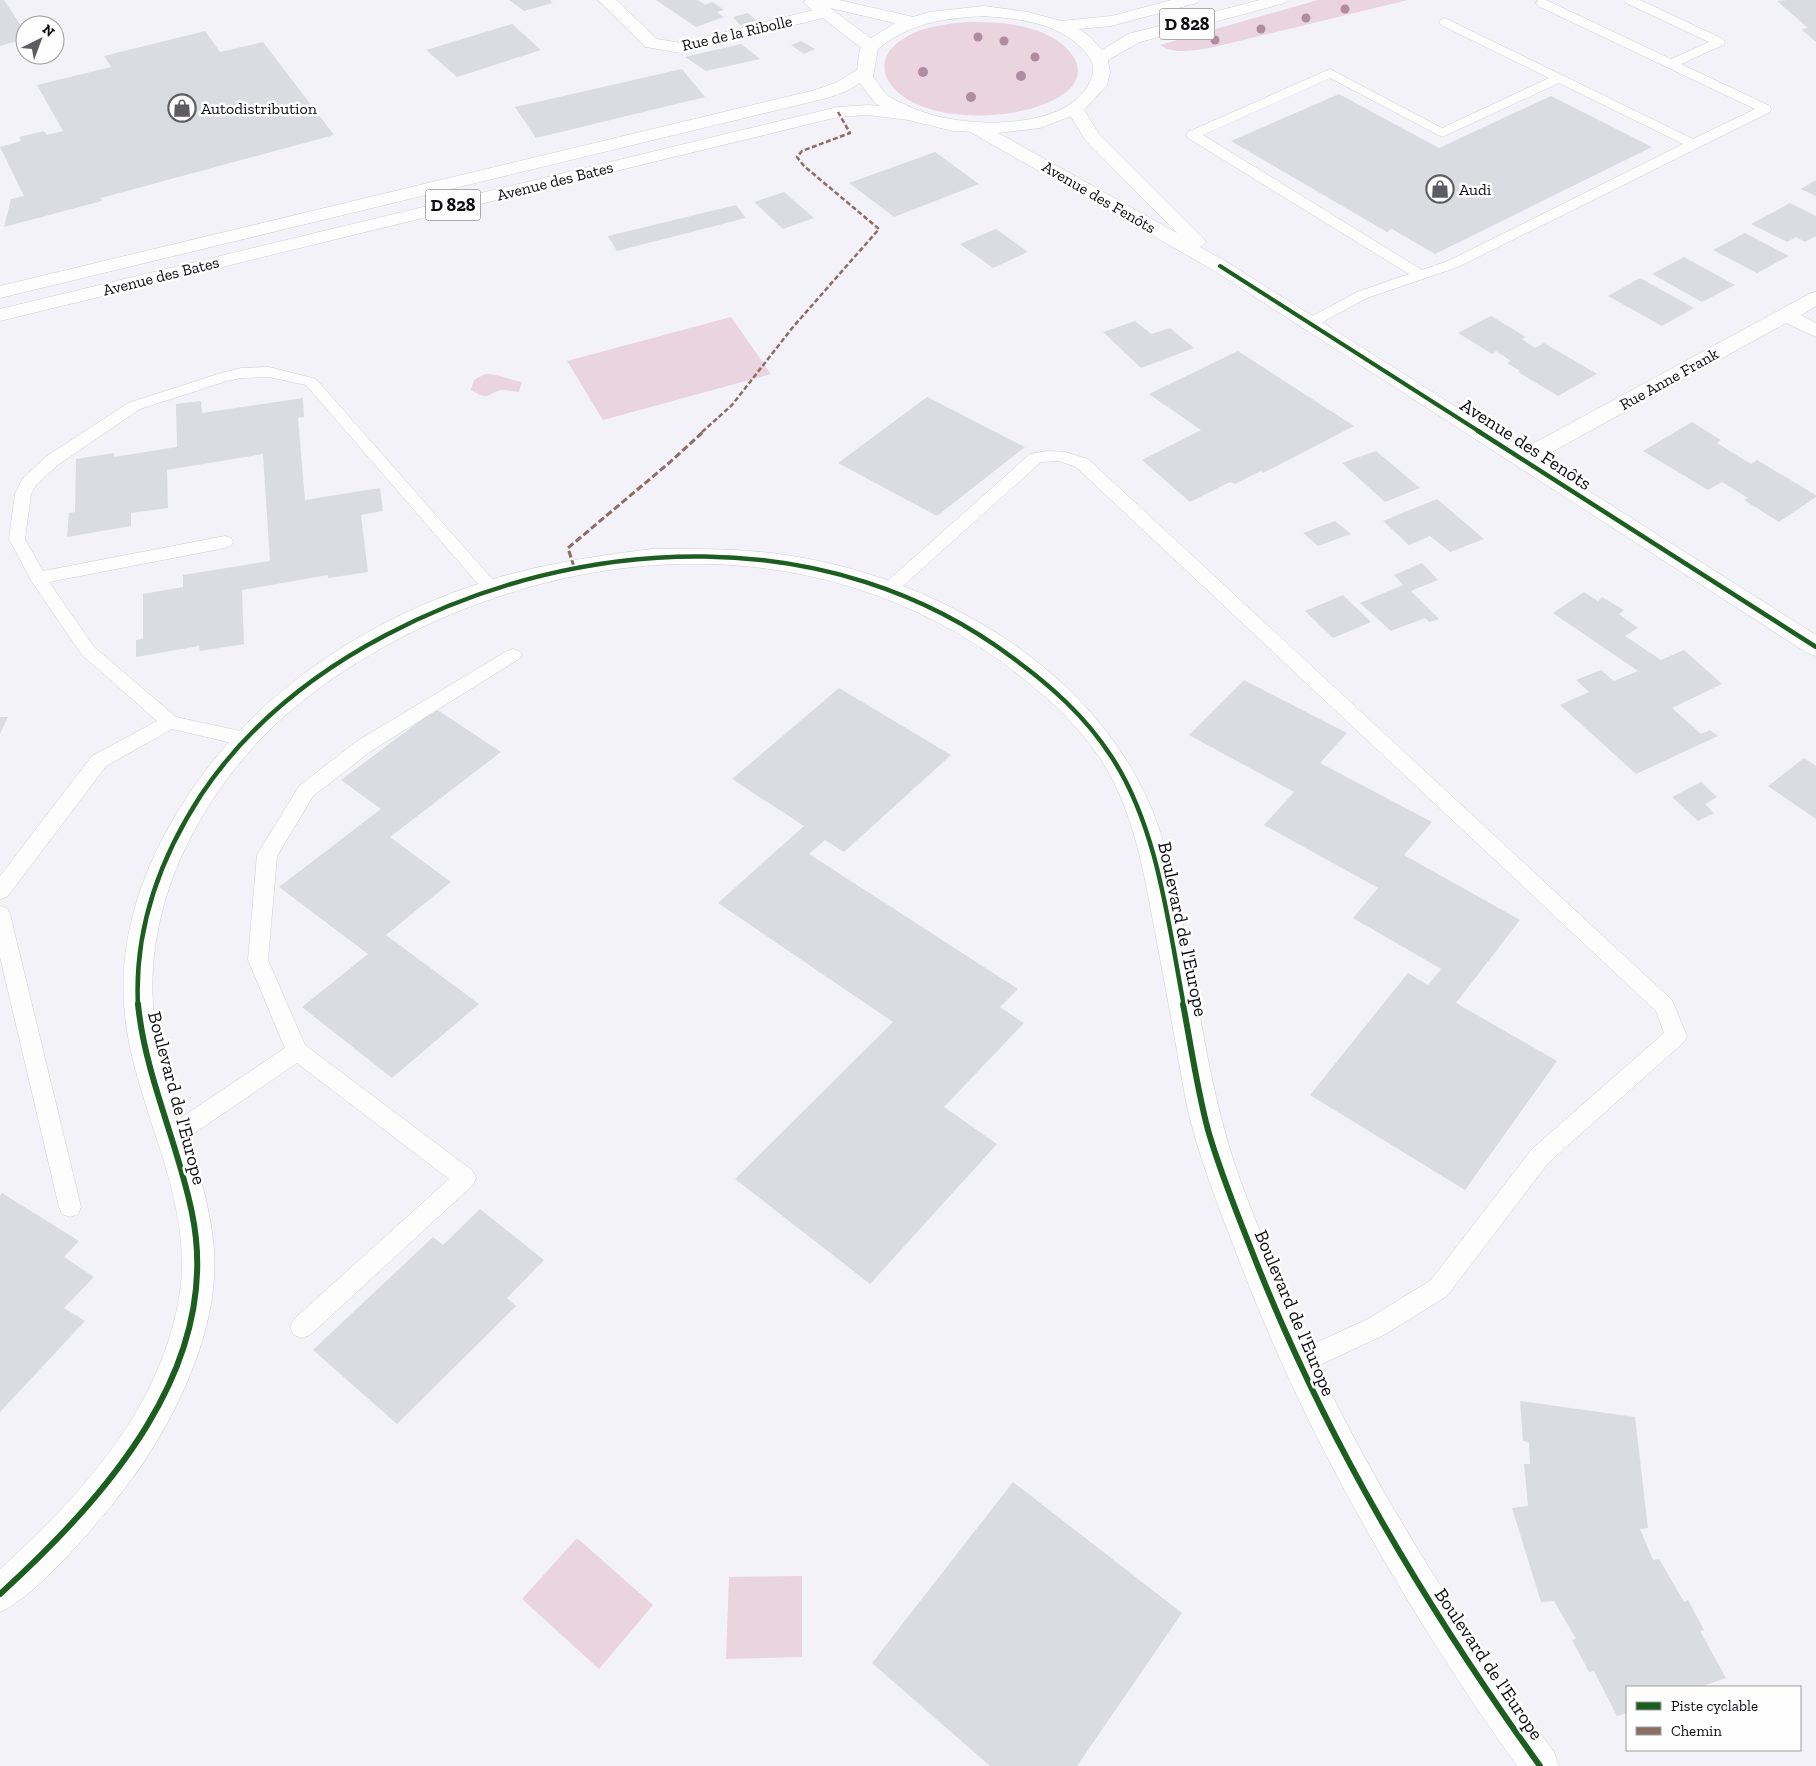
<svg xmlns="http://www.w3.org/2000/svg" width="1816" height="1766" font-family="'Zilla Slab',serif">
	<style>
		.green { fill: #e9d4e0 }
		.building { fill: #dbdbe2 }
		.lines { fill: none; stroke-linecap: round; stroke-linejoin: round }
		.lane-casing { stroke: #d0ced5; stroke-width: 1 }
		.street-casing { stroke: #d0ced5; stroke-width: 1 }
		.secondary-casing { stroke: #d0ced5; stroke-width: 1 }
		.primary-casing { stroke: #d0ced5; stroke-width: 1 }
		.lane { fill: #fdfdfe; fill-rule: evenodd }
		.street { fill: #fdfdfe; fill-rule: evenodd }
		.secondary { fill: #fdfdfe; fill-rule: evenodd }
		.primary { fill: #fdfdfe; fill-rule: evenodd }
		.quiet-far1 { stroke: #8d6e63; stroke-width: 2.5; stroke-dasharray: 5 2.5; stroke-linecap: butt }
		.quiet { stroke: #8d6e63; stroke-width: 3; stroke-dasharray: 7 3; stroke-linecap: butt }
		.cycleway-far2-casing { stroke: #fefefe; stroke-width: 5.5 }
		.cycleway-far1-casing { stroke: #fefefe; stroke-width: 8 }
		.cycleway-casing { stroke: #fefefe; stroke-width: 9 }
		.cycleway-far2 { stroke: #1b5e20; stroke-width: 4 }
		.cycleway-far1 { stroke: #1b5e20; stroke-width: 4.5 }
		.cycleway { stroke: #1b5e20; stroke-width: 6 }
		.tree { fill: #af8ca0 }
		.labels { text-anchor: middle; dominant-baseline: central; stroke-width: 5; stroke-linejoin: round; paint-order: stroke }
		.far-street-label { font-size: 16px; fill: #0c0b10; stroke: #fefefe }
		.far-poi-label { font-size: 16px; fill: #0c0b10; stroke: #fefefe; text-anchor: start }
		.shield { fill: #fefefe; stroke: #555457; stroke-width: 1 }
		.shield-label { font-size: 18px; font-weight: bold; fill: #0c0b10 }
		.street-label { font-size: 19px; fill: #0c0b10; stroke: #fefefe }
	</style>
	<rect width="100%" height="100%" fill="#f3f2f9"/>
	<path class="green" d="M 1318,0 L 1408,0 L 1210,48 C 1194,50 1175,55 1160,45 Z
		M 974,22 C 1006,22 1047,26 1069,51 C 1122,112 924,145 888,80 C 882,69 884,57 892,48 C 912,27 946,23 974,22 Z
		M 731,317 L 771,374 L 603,420 L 567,361 Z
		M 485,374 C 499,374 509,380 522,382 L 519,392 C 514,392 507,390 502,390 C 486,393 490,402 471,390 L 474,380 Z
		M 577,1538 L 653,1605 L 599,1669 L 522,1599 Z
		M 802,1576 L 802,1657 L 726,1659 L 729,1577 Z"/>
	<path class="building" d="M 0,0 L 4,0 L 25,32 L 25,39 L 0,46 Z
		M 509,0 L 550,0 L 553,3 L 524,11 Z
		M 656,0 L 698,0 L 705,5 L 713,2 L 724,10 L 717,12 L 724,17 L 696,27 Z
		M 1786,0 L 1816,0 L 1816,42 L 1801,29 L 1808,28 L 1777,1 Z
		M 748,13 L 757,21 L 740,25 L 733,17 Z
		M 512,24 L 541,50 L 457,77 L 426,50 Z
		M 205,31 L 220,52 L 263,42 L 334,135 L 101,198 L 102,201 L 4,227 L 11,199 L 24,196 L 0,147 L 21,141 L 19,137 L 44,131 L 47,135 L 63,131 L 37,85 L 111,67 L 104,56 Z
		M 801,41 L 815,49 L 804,54 L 791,45 Z
		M 741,44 L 760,59 L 706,71 L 685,57 Z
		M 682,69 L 705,97 L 536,138 L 515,107 Z
		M 1339,94 L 1439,148 L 1551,96 L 1652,147 L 1435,254 L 1392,229 L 1387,232 L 1231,141 Z
		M 935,152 L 979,184 L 894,217 L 849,183 Z
		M 1816,180 L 1816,196 L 1801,189 Z
		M 784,192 L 814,218 L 783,229 L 754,202 Z
		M 1790,203 L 1816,216 L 1816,236 L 1805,242 L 1796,237 L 1787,242 L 1751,224 Z
		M 736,205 L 746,218 L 617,251 L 608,236 Z
		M 996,229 L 1028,252 L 993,268 L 960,244 Z
		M 1745,233 L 1789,256 L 1757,273 L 1713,250 Z
		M 1684,257 L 1735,285 L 1702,302 L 1652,274 Z
		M 1640,278 L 1694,308 L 1662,326 L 1608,296 Z
		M 1491,316 L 1526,337 L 1522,339 L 1535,348 L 1544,343 L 1597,374 L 1558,396 L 1518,372 L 1520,371 L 1507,363 L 1511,361 L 1496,351 L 1492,354 L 1458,333 Z
		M 1135,321 L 1151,334 L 1170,328 L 1194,348 L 1141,368 L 1103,332 Z
		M 1238,351 L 1354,426 L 1263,473 L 1261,471 L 1235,484 L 1230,482 L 1190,502 L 1142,460 L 1201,430 L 1149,394 Z
		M 927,397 L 1025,447 L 937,516 L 838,463 Z
		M 303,398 L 304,417 L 298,418 L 305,500 L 380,488 L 383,511 L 361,515 L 368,572 L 328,578 L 328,575 L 242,590 L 244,644 L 200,651 L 199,646 L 136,657 L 136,640 L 143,639 L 143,594 L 183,587 L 183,575 L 270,561 L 263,454 L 167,470 L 168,508 L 131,513 L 131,526 L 67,537 L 69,513 L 75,512 L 76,459 L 114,453 L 114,457 L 177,447 L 176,404 L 201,401 L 202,413 Z
		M 1692,422 L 1721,440 L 1717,443 L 1751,464 L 1757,460 L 1816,495 L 1816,497 L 1779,522 L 1744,500 L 1748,498 L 1722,482 L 1708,490 L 1643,451 Z
		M 1376,451 L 1420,488 L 1385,502 L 1342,463 Z
		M 1437,499 L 1484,539 L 1450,552 L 1430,536 L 1409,545 L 1383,521 Z
		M 1335,521 L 1351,534 L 1318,546 L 1303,533 Z
		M 1422,563 L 1438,580 L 1411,591 L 1439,619 L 1430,622 L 1425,618 L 1391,631 L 1360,603 L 1403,585 L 1394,575 Z
		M 1584,592 L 1598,601 L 1602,597 L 1624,610 L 1619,614 L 1638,628 L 1625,636 L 1661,660 L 1684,650 L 1722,684 L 1672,708 L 1701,734 L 1710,730 L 1718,736 L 1636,774 L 1560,705 L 1589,692 L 1576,680 L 1601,670 L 1614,681 L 1638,671 L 1553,613 Z
		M 1343,595 L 1371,622 L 1333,638 L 1305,611 Z
		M 1244,680 L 1347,733 L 1320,763 L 1432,822 L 1404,855 L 1520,920 L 1456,1003 L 1557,1061 L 1465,1190 L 1310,1095 L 1408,973 L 1428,985 L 1441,969 L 1353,918 L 1378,888 L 1264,825 L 1294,792 L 1189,735 Z
		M 839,688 L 951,755 L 844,852 L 825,840 L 809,854 L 1018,989 L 1000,1007 L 1024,1023 L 944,1107 L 997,1144 L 870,1284 L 735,1179 L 893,1022 L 718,903 L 804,826 L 732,779 Z
		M 436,709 L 501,752 L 390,837 L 451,882 L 386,935 L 479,1004 L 392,1078 L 302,1007 L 368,954 L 279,887 L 381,809 L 341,780 Z
		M 0,717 L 8,717 L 0,734 Z
		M 1804,758 L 1816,766 L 1816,819 L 1768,786 Z
		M 1701,782 L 1717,797 L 1705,804 L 1714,813 L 1698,821 L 1672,797 Z
		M 2,1193 L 79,1241 L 64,1257 L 94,1277 L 64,1308 L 85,1321 L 0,1412 L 0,1195 Z
		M 480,1209 L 544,1260 L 507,1298 L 516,1306 L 397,1424 L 313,1350 L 433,1237 L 443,1245 Z
		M 1520,1401 L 1635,1417 L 1648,1528 L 1640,1529 L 1653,1560 L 1659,1559 L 1684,1602 L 1688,1600 L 1704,1630 L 1700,1631 L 1726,1678 L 1700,1687 L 1627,1687 L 1627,1713 L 1617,1716 L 1594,1671 L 1589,1672 L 1572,1640 L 1576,1639 L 1554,1601 L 1541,1602 L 1512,1508 L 1528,1506 L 1524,1464 L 1530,1464 L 1529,1443 L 1523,1441 Z
		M 1013,1482 L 1182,1613 L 1077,1766 L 990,1766 L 872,1663 Z"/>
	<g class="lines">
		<g class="lane-casing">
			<path id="lane" d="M 1538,0 L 1546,0 L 1671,59 L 1709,42 L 1626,3 L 1624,0 L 1640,0 L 1723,39 L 1725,42 L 1723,45 L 1681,64 L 1770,106 L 1771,109 L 1770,112 L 1458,267 L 1367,298 L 1315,326 L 1305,326 L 1303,323 L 1305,320 L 1357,292 L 1409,274 L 1188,138 L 1186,135 L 1188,132 L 1330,69 L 1442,128 L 1549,78 L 1441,25 L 1439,22 L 1441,19 L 1445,18 L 1693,139 L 1755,109 L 1538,6 L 1536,3 ZM 1330,78 L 1442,137 L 1559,83 L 1683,144 L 1448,261 L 1422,270 L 1203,135 Z
				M 269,367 L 316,379 L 500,588 L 497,592 L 491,594 L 485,592 L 306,385 L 269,377 L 241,378 L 227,381 L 140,409 L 59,464 L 36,485 L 31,494 L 25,539 L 43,571 L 225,536 L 231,538 L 233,542 L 231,546 L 225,548 L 49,582 L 94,647 L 176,717 L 245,732 L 252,734 L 254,739 L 252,744 L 245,746 L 172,729 L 106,766 L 7,897 L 0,899 L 0,876 L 92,756 L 157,721 L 82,655 L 32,582 L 9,539 L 15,494 L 23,478 L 47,456 L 128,403 L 218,374 L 241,368 Z
				M 1048,451 L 1065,452 L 1088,459 L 1672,1000 L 1687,1036 L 1684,1042 L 1548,1163 L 1447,1296 L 1384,1335 L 1298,1375 L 1289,1371 L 1286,1363 L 1289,1355 L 1368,1319 L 1431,1280 L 1532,1149 L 1664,1033 L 1656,1011 L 1076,467 L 1059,461 L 1041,462 L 895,593 L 889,595 L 883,593 L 880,589 L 883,585 L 1030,454 Z
				M 513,649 L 519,651 L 522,655 L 519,659 L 371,751 L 313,796 L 277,856 L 268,960 L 305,1045 L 473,1171 L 476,1178 L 473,1185 L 310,1335 L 302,1338 L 294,1335 L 290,1327 L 294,1319 L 449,1179 L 297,1063 L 180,1143 L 172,1146 L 164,1143 L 161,1136 L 164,1129 L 285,1048 L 248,960 L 257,855 L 260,850 L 299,786 L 357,741 L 507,651 Z
				M 0,906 L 7,908 L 10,914 L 81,1207 L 78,1214 L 70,1217 L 62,1214 L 59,1207 L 0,957 Z"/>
		</g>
		<g class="street-casing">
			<path id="street" d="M 598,0 L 616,0 L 657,39 L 681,43 L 825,7 L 831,8 L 833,12 L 831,16 L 681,53 L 646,47 Z
				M 1816,292 L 1816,306 L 1801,315 L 1816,323 L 1816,337 L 1786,323 L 1530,464 L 1522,466 L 1514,464 L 1511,459 L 1514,454 L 1809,294 Z"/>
		</g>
		<g class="secondary-casing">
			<path id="secondary" d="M 805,0 L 839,0 L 918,18 L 920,22 L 918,26 L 912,27 L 830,8 L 876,42 L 879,46 L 876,50 L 864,50 L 806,5 L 804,2 Z
				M 1075,104 L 1081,105 L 1099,134 L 1203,238 L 1206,242 L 1200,247 L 1227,262 L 1816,635 L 1816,656 L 1807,653 L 1213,270 L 972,133 L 969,129 L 972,125 L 978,124 L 984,125 L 1177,233 L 1086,141 L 1066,109 L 1069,105 Z
				M 652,549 C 699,549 745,548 792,556 C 949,581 1116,681 1163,841 C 1196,954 1201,1075 1242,1185 C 1264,1242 1285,1298 1311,1352 C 1378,1494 1462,1626 1554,1752 L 1559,1766 L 1517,1766 C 1405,1608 1308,1441 1239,1260 C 1219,1208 1198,1156 1186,1102 C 1176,1045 1166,989 1155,932 C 1144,873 1134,810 1100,758 C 1076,723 1045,695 1011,669 C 828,530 590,537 393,642 C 339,671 288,707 248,753 C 175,837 131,951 163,1061 C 181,1123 209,1185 214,1250 C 220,1336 168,1436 115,1501 C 91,1531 34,1598 0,1612 L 0,1569 C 82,1495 163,1406 180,1292 C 194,1192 130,1102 124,1004 C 120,945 137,887 164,836 C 233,703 365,615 507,575 C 555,562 603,555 652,549 Z"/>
		</g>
		<g class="primary-casing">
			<path id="primary" d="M 1172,0 L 1199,0 L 1197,3 L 1111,26 L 1079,29 L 1090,37 L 1102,50 L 1128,34 L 1260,0 L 1287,0 L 1285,3 L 1140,42 L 1108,60 L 1110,72 L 1107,85 L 1082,112 L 1040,128 L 998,133 L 953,131 L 908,120 L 868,115 L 838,117 L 0,321 L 0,309 L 838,107 L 868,105 L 881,106 L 875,103 L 860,83 L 847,91 L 827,98 L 0,298 L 0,286 L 815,90 L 835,83 L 857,70 L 860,49 L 868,40 L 897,22 L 929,12 L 984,6 L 1028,12 L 1061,21 L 1111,16 ZM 984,16 C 1019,19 1057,22 1082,49 C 1089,56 1094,62 1093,72 C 1092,84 1079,99 1069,105 C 1028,131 945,126 904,104 C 898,101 891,99 887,95 C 882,90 878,82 873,77 L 878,49 C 909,23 945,18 984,16 Z"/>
		</g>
		<use href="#lane" class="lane"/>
		<use href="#street" class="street"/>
		<use href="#secondary" class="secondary"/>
		<use href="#primary" class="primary"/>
		<path class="quiet-far1" d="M 702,432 L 732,405 L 793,327 L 879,229 L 804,166 L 797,157 L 802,151 L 850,133 L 838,112"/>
		<path class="quiet" d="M 574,567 L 568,548 L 669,463 L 704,431"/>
		<g class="cycleway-far2-casing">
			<path id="cycleway-far2" d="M 1220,266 L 1480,432"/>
		</g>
		<g class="cycleway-far1-casing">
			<path id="cycleway-far1" d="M 1478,431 L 1816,647
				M 138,1006 C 134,930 160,858 201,795 C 247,726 312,674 386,635 C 581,532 831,521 1013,658 C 1051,686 1085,716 1111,756 C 1158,827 1168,923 1184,1006"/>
		</g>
		<g class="cycleway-casing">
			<path id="cycleway" d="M 1183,1004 C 1191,1046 1197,1089 1208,1130 C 1220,1172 1237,1213 1253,1254 C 1325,1438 1425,1606 1540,1766
				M 0,1594 C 104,1499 224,1367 192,1213 C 178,1143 145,1076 138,1004"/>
		</g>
		<use href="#cycleway-far2" class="cycleway-far2"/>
		<use href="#cycleway-far1" class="cycleway-far1"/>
		<use href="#cycleway" class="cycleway"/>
	</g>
	<g class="tree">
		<circle cx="1345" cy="9" r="4.5"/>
		<circle cx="1306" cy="18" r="4.5"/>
		<circle cx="1261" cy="29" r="4.5"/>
		<circle cx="978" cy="37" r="4.5"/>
		<circle cx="1215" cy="40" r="4.5"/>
		<circle cx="1004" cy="41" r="4.5"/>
		<circle cx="1035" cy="57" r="4.5"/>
		<circle cx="923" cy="72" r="5"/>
		<circle cx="1021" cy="76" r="5"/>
		<circle cx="971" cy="97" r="5"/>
	</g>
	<defs>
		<g id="shop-ring" transform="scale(1.4375)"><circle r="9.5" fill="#fefefe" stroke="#5d5c62" stroke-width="1.5"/><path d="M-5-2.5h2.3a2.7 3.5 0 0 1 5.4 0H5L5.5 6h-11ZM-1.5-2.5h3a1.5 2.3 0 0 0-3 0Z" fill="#5d5c62"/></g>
	</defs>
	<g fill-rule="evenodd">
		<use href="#shop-ring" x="182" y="108"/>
		<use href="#shop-ring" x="1440" y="189"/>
	</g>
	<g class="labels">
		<g class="far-street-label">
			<text transform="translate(737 33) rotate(-13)">Rue de la Ribolle</text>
			<text transform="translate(555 181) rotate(-14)">Avenue des Bates</text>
			<text transform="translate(1099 197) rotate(30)">Avenue des Fenôts</text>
			<text transform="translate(161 276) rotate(-14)">Avenue des Bates</text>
			<text transform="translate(1669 379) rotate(-29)">Rue Anne Frank</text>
		</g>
		<g class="far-poi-label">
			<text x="201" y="108">Autodistribution</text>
			<text x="1459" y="189">Audi</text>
		</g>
		<g class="shield">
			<rect x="1159.5" y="8.5" width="55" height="31" rx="4"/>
			<rect x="425.5" y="189.5" width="55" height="31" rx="4"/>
		</g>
		<g class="shield-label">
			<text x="1187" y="24">D 828</text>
			<text x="453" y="205">D 828</text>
		</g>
		<g class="street-label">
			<text transform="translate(1526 444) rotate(33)">Avenue des Fenôts</text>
			<text transform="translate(1183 929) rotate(78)">Boulevard de l'Europe</text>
			<text transform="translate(177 1098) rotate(75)">Boulevard de l'Europe</text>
			<text transform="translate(1295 1313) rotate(67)">Boulevard de l'Europe</text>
			<text transform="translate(1489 1664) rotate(56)">Boulevard de l'Europe</text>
		</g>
	</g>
	<rect x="1626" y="1686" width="175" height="65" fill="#fefefe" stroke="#9d9d9f"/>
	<rect x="1636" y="1702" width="25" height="8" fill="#1b5e20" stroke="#9d9d9f"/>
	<text x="1671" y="1711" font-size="15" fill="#0c0b10">Piste cyclable</text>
	<rect x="1636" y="1727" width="25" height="8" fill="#8d6e63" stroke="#9d9d9f"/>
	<text x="1671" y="1736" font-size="15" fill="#0c0b10">Chemin</text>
	<g transform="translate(40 40) rotate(42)"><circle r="24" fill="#fefefe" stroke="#9d9d9f"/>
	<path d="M0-4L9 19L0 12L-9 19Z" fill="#5d5c62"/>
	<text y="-8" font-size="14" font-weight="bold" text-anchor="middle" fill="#0c0b10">N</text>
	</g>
</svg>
